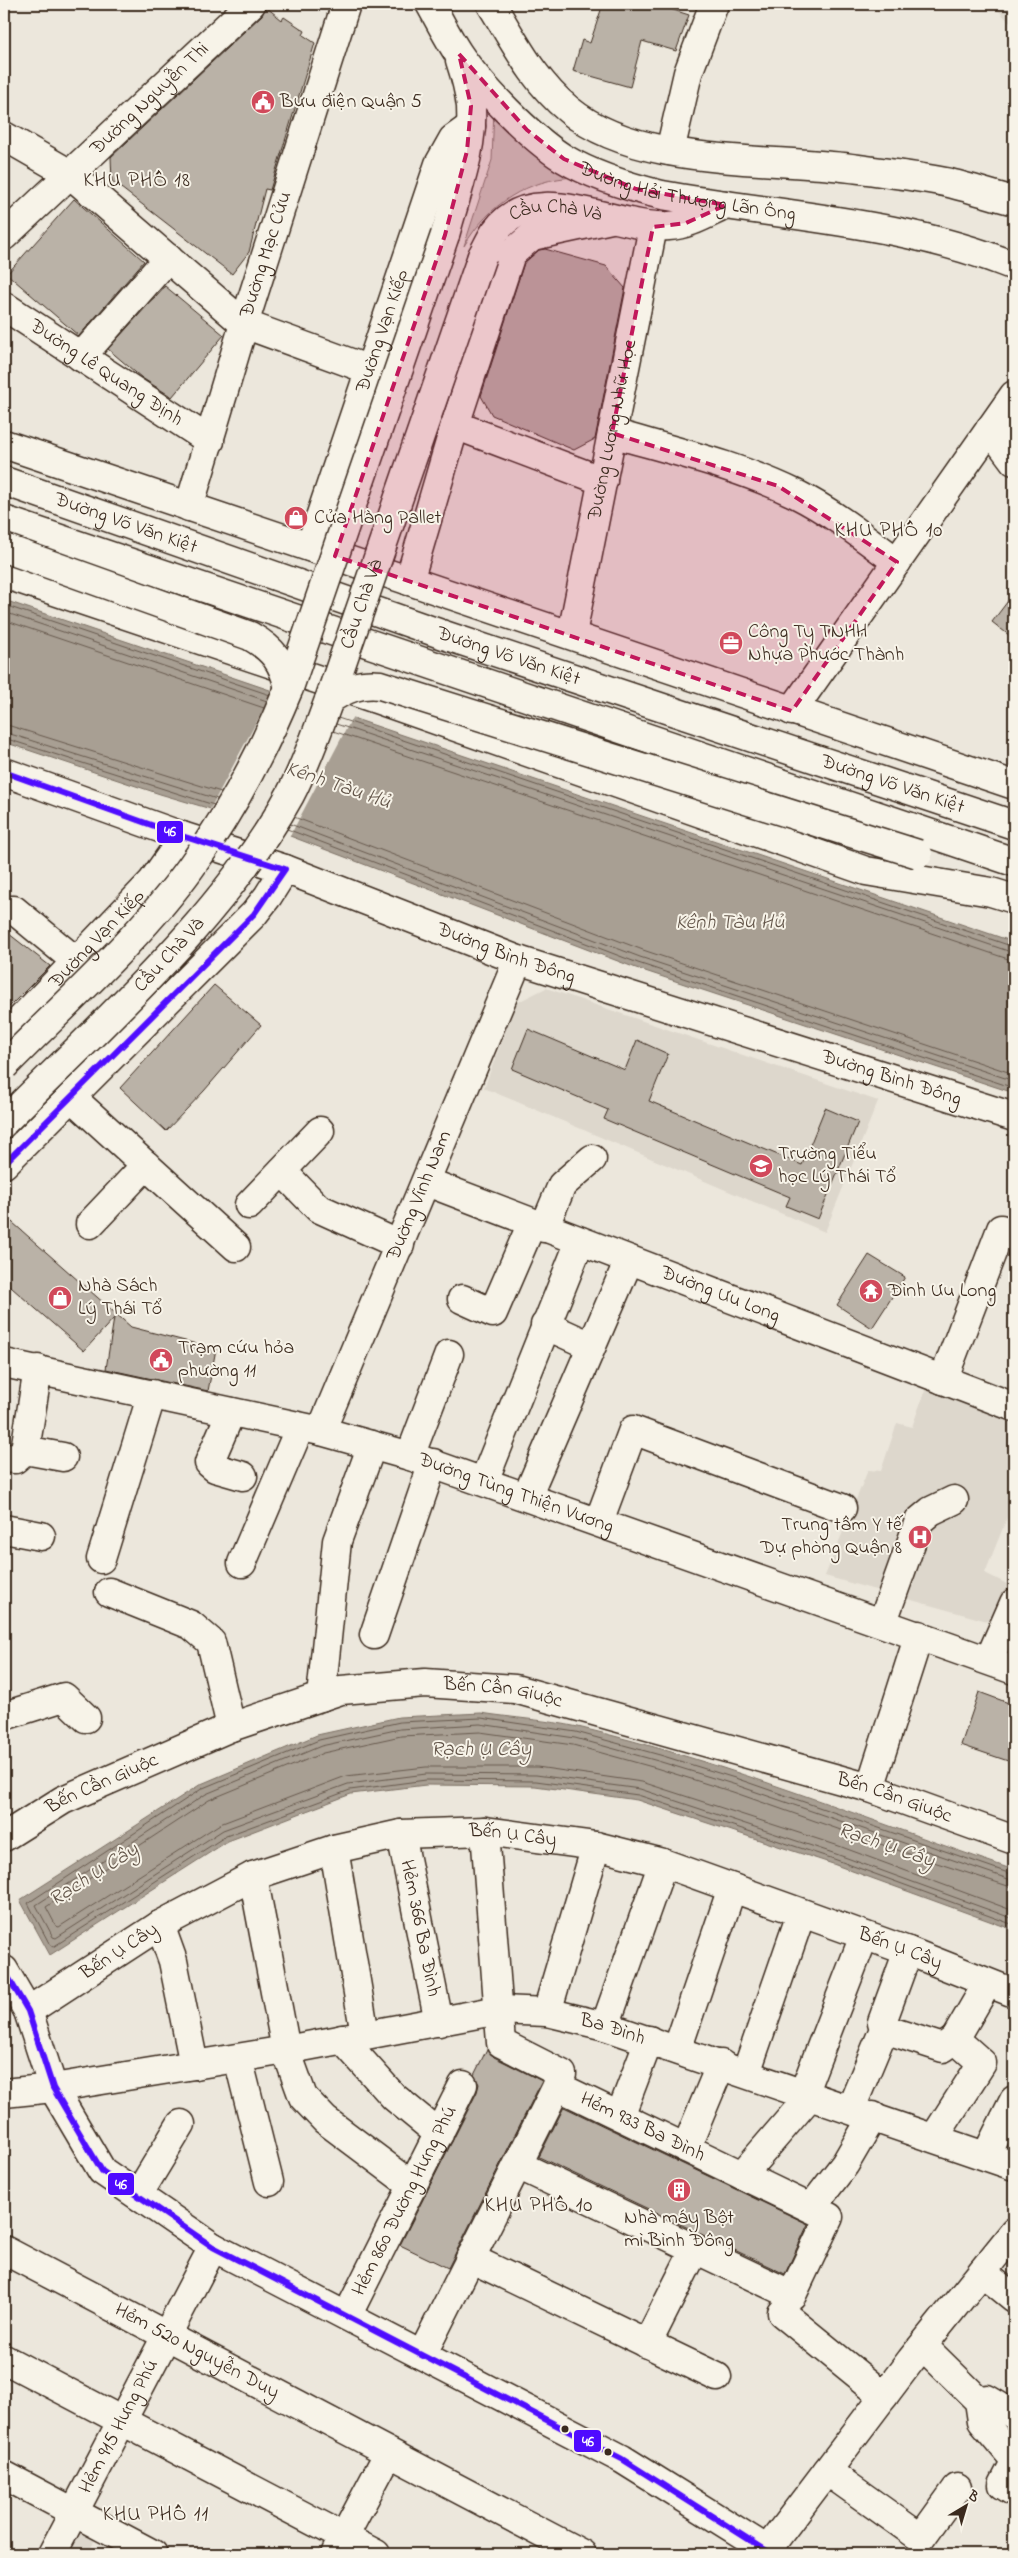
<svg xmlns="http://www.w3.org/2000/svg" width="1018" height="2558" font-family="'Indie Flower',sans-serif">
	<style>
		.built { fill: #ddd7cc }
		.green { fill: #cec8bc; stroke: #84796d }
		.water { fill: #a89f93; stroke: #7c7064 }
		.pier { fill: #ece7dc }
		.lines { fill: none; stroke-linecap: round; stroke-linejoin: round }
		.shore { stroke: #67594d; stroke-width: 1 }
		.building { fill: #bab2a7; stroke: #3b2a1e }
		.minor-casing { stroke: #3b2a1e; stroke-width: 31 }
		.major-casing { stroke: #3b2a1e; stroke-width: 31 }
		.highway-casing { stroke: #3b2a1e; stroke-width: 31 }
		.minor { stroke: #f7f3e8; stroke-width: 28 }
		.major { stroke: #f7f3e8; stroke-width: 28 }
		.highway { stroke: #f7f3e8; stroke-width: 28 }
		.major-bridge-casing { stroke: #3b2a1e; stroke-width: 31; stroke-linecap: butt }
		.major-bridge { stroke: #f7f3e8; stroke-width: 28 }
		.bus-1-casing { stroke: #f7f3e8; stroke-width: 10 }
		.bus-1 { stroke: #4f0aff; stroke-width: 6 }
		.marked { fill: #c2185b; fill-opacity: 0.2; stroke: #c2185b; stroke-width: 4; stroke-dasharray: 10 6; stroke-linejoin: round }
		.bus-dot { fill: #3b2a1e; stroke: #f7f3e8; stroke-width: 2 }
		.labels { text-anchor: middle; dominant-baseline: central; stroke-width: 4; stroke-linejoin: round; paint-order: stroke }
		.street-label { font-size: 20px; fill: #3b2a1e; stroke: #f7f3e8 }
		.poi-label { font-size: 20px; fill: #3b2a1e; stroke: #f7f3e8; text-anchor: start }
		.neighbourhood-label { font-size: 21px; letter-spacing: 1px; fill: #3b2a1e; stroke: #f7f3e8 }
		.water-label { font-size: 21px; font-style: italic; fill: #615347; stroke: #f7f3e8 }
		.line-badge { stroke: #f7f3e8; stroke-width: 2 }
		.badge-label { font-size: 14px; text-anchor: middle; font-weight: bold; fill: #fff }
	</style>
	<rect width="100%" height="100%" fill="#ece7dc"/>
	<filter id="ink" filterUnits="userSpaceOnUse"><feTurbulence type="fractalNoise" baseFrequency=".02" numOctaves="2"/><feDisplacementMap in="SourceGraphic" scale="10" xChannelSelector="R" yChannelSelector="G"/><feConvolveMatrix kernelMatrix="1 2 1 2 8 2 1 2 1" color-interpolation-filters="sRGB"/></filter>
	<g filter="url(#ink)">
		<path class="built" d="M 992,4 L 1014,4 L 1014,27 Z
			M 546,988 L 878,1101 L 825,1232 L 484,1088 L 516,1003 Z
			M 927,1385 L 1014,1420 L 1014,1500 L 985,1573 L 1013,1587 L 1005,1626 L 825,1576 L 868,1470 L 881,1471 L 897,1423 L 912,1427 Z
			M 67,2517 L 98,2533 L 88,2554 L 49,2554 Z"/>
		<path class="green" d="M 494,108 L 576,177 C 527,179 489,204 464,246 L 492,160 Z"/>
		<path class="water" d="M 4,600 L 1014,942 L 1014,1093 L 636,968 L 248,820 L 160,794 L 4,742 Z
			M 481,1713 C 513,1718 547,1720 578,1727 C 727,1762 870,1821 1014,1870 L 1014,1930 L 833,1864 L 637,1800 L 535,1786 L 426,1785 L 351,1794 L 228,1841 L 50,1955 L 20,1900 L 201,1784 L 317,1735 L 399,1717 Z"/>
		<path class="pier" d="M 274,689 L 353,716 L 289,838 L 209,811 Z"/>
		<g class="lines">
			<path class="shore" d="M 4,605 L 270,695
				M 4,612 L 267,701
				M 4,620 L 264,708
				M 338,718 L 1014,947
				M 4,724 L 221,792
				M 336,724 L 1014,953
				M 333,731 L 1014,961
				M 4,732 L 217,799
				M 4,738 L 214,805
				M 294,817 L 643,950 L 1014,1074
				M 290,824 L 640,957 L 1014,1081
				M 287,829 L 638,963 L 1014,1088
				M 1014,1875 L 738,1779 L 660,1755 L 576,1732 L 481,1718 L 400,1722 L 319,1740 L 203,1788 L 28,1903 L 50,1945 L 53,1947 L 226,1836 L 350,1790 L 426,1780 L 536,1781 L 638,1795 L 834,1859 L 1014,1925
				M 1014,1881 L 736,1785 L 658,1761 L 575,1738 L 480,1724 L 400,1729 L 321,1746 L 206,1794 L 36,1905 L 53,1937 L 56,1938 L 223,1830 L 348,1784 L 426,1774 L 536,1775 L 640,1789 L 836,1854 L 1014,1919
				M 1014,1888 L 903,1852 L 733,1792 L 656,1768 L 573,1745 L 480,1732 L 401,1736 L 323,1753 L 209,1800 L 46,1907 L 56,1926 L 59,1927 L 220,1824 L 346,1776 L 426,1767 L 537,1767 L 642,1782 L 839,1846 L 1014,1911"/>
		</g>
		<path class="building" d="M 603,4 L 655,4 L 689,15 L 676,51 L 642,41 L 630,87 L 573,71 L 582,40 L 590,43 Z
			M 266,7 L 282,20 L 284,17 L 305,31 L 303,35 L 315,43 L 270,190 L 265,189 L 249,252 L 232,274 L 112,181 L 111,157 L 262,15 Z
			M 74,199 L 144,261 L 79,336 L 7,274 Z
			M 545,249 L 606,266 L 625,288 L 595,439 L 574,450 L 492,415 L 481,396 L 524,263 L 539,250 Z
			M 165,286 L 224,335 L 172,397 L 142,378 L 108,349 Z
			M 1014,593 L 1014,639 L 992,622 Z
			M 4,930 L 50,966 L 4,1012 Z
			M 214,985 L 261,1025 L 204,1091 L 166,1131 L 120,1088 Z
			M 528,1029 L 625,1070 L 637,1040 L 668,1054 L 649,1101 L 802,1165 L 825,1108 L 858,1122 L 818,1219 L 786,1206 L 790,1197 L 604,1119 L 608,1110 L 512,1069 Z
			M 4,1215 L 131,1327 L 216,1349 L 208,1391 L 106,1369 L 114,1318 L 84,1351 L 4,1281 Z
			M 869,1255 L 905,1277 L 872,1328 L 837,1305 Z
			M 979,1692 L 1014,1705 L 1014,1763 L 961,1745 Z
			M 487,2049 L 494,2057 L 542,2081 L 448,2268 L 400,2245 L 477,2092 L 479,2084 L 474,2075 Z
			M 564,2107 L 808,2224 L 785,2274 L 539,2157 Z"/>
		<g class="lines">
			<g class="minor-casing">
				<g id="minor">
					<path d="M 4,136 L 70,174 L 244,324 L 370,370"/>
					<path d="M 670,151 L 688,73 L 714,4"/>
					<path id="s1" d="M 4,236 L 251,4"/>
					<path id="s2" d="M 4,306 L 210,441"/>
					<path d="M 81,357 L 168,258"/>
					<path d="M 455,425 L 603,481"/>
					<path d="M 990,429 L 1014,461"/>
					<path d="M 612,433 C 674,451 739,466 796,494 C 832,512 865,538 897,562"/>
					<path id="s3" d="M 189,507 L 244,324 L 346,4"/>
					<path id="s4" d="M 310,547 L 439,164 L 453,139 L 471,126"/>
					<path d="M 409,581 L 455,425 L 511,254 L 532,236 L 611,219"/>
					<path id="s5" d="M 572,634 L 653,227"/>
					<path d="M 792,711 L 1014,395"/>
					<path id="s6" d="M 4,772 L 182,836 L 285,869 L 518,960 L 1014,1117"/>
					<path d="M 4,910 L 14,910 L 77,962"/>
					<path id="s7" d="M 4,1037 L 152,882 L 174,851 L 182,836"/>
					<path d="M 71,1097 L 236,1247"/>
					<path d="M 4,1164 L 254,914 L 268,896 L 285,869"/>
					<path d="M 282,1171 L 318,1208 L 400,1245"/>
					<path id="s8" d="M 427,1182 L 1014,1407"/>
					<path d="M 249,1205 L 320,1131"/>
					<path d="M 90,1224 L 146,1165"/>
					<path d="M 544,1228 L 562,1185 L 592,1159"/>
					<path d="M 462,1299 L 493,1313 L 532,1223"/>
					<path d="M 545,1325 L 591,1346"/>
					<path id="s9" d="M 4,1363 L 321,1431 L 410,1456 L 1014,1670"/>
					<path d="M 943,1380 L 1001,1229"/>
					<path d="M 231,1412 L 209,1463 L 215,1468 L 243,1476"/>
					<path id="s10" d="M 321,1431 L 518,960"/>
					<path d="M 25,1450 L 38,1369"/>
					<path d="M 410,1456 L 449,1354"/>
					<path d="M 4,1458 L 15,1459 L 25,1450 L 63,1457"/>
					<path d="M 484,1481 L 580,1241"/>
					<path d="M 527,1496 L 629,1260"/>
					<path d="M 599,1521 L 633,1430 L 842,1508"/>
					<path d="M 4,1529 L 41,1536"/>
					<path d="M 101,1559 L 152,1394"/>
					<path d="M 242,1563 L 300,1427"/>
					<path d="M 109,1592 L 191,1625 L 211,1642 L 231,1727"/>
					<path d="M 883,1621 L 919,1521 L 931,1511 L 954,1500"/>
					<path d="M 374,1635 L 433,1463"/>
					<path d="M 989,1660 L 1014,1603"/>
					<path d="M 321,1697 L 337,1541 L 372,1445"/>
					<path d="M 4,1716 L 64,1697 L 86,1718"/>
					<path d="M 870,1788 L 919,1635"/>
					<path id="s11" d="M 485,1831 L 501,2043 L 562,2074 L 557,2086 L 829,2217 L 792,2295 L 518,2165"/>
					<path id="s12" d="M 401,1834 L 439,2022"/>
					<path id="s13" d="M 4,1837 L 63,1800 L 231,1727 L 341,1690 L 425,1683 L 515,1689 L 870,1788 L 1014,1840"/>
					<path d="M 334,1849 L 365,2035"/>
					<path d="M 253,1876 L 286,2050 L 303,2097 L 325,2120 L 413,2186"/>
					<path d="M 160,1925 L 173,1961 L 194,2065"/>
					<path id="s14" d="M 28,2011 L 160,1925 L 253,1876 L 334,1849 L 401,1834 L 485,1831 L 596,1846 L 663,1863 L 908,1951 L 1014,1993"/>
					<path d="M 547,2012 L 596,1846"/>
					<path d="M 605,2026 L 663,1863"/>
					<path d="M 884,2029 L 943,2048 L 955,2039"/>
					<path d="M 342,2039 L 394,2097 L 439,2134"/>
					<path d="M 677,2050 L 732,1888"/>
					<path d="M 238,2058 L 269,2182"/>
					<path d="M 746,2073 L 801,1914"/>
					<path id="s15" d="M 4,2093 L 53,2088 L 286,2050 L 499,2010 L 547,2012 L 605,2026 L 1014,2166"/>
					<path d="M 803,2094 L 864,1936"/>
					<path d="M 851,2108 L 884,2029 L 882,2022 L 908,1951"/>
					<path d="M 620,2116 L 649,2040"/>
					<path d="M 934,2138 L 982,2063 L 955,2039 L 987,1984"/>
					<path d="M 686,2148 L 721,2064"/>
					<path d="M 986,2156 L 1014,2100"/>
					<path d="M 742,2175 L 810,2096"/>
					<path d="M 138,2195 L 181,2124"/>
					<path d="M 811,2208 L 845,2164 L 873,2116"/>
					<path id="s16" d="M 4,2250 C 197,2350 388,2454 582,2554"/>
					<path d="M 470,2258 L 717,2377"/>
					<path d="M 982,2272 L 1014,2298"/>
					<path d="M 782,2313 L 884,2396"/>
					<path id="s17" d="M 347,2316 L 463,2085"/>
					<path d="M 647,2344 L 695,2249"/>
					<path d="M 923,2346 L 979,2401 L 982,2421 L 1014,2459"/>
					<path d="M 422,2355 L 557,2086"/>
					<path d="M 4,2359 L 376,2554"/>
					<path d="M 979,2401 L 987,2399 L 1014,2415"/>
					<path d="M 1014,2464 L 1003,2485 L 1014,2492"/>
					<path d="M 827,2471 L 921,2538 L 957,2488"/>
					<path d="M 4,2475 L 153,2554"/>
					<path d="M 336,2552 L 388,2454"/>
					<path id="s18" d="M 52,2554 L 213,2247"/>
					<path d="M 764,2554 L 911,2360 L 1014,2232"/>
				</g>
			</g>
			<g class="major-casing">
				<g id="major">
					<path id="s19" d="M 430,4 C 439,20 448,38 458,53 C 480,86 530,137 563,158 C 593,176 629,187 662,195 C 780,216 903,221 1014,266"/>
					<path d="M 491,4 C 514,41 534,82 569,110 C 638,167 766,157 851,168 C 882,172 914,176 945,182 C 968,187 991,195 1014,201"/>
					<path d="M 445,235 C 456,194 474,149 471,106 C 469,90 465,75 460,60"/>
					<path id="s20" d="M 482,256 C 486,249 490,240 495,232 C 534,177 615,230 669,226 C 689,225 708,213 726,205"/>
					<path d="M 4,444 L 1014,785"/>
					<path d="M 4,574 L 379,700 L 866,871 L 991,892 L 1014,899"/>
					<path d="M 4,1970 L 28,2011 L 53,2088 L 102,2171 L 213,2247 L 622,2459 L 774,2554"/>
				</g>
			</g>
			<g class="highway-casing">
				<g id="highway">
					<path id="s21" d="M 4,481 L 444,635 L 1014,825"/>
					<path d="M 4,520 L 1014,862"/>
				</g>
			</g>
			<use href="#minor" class="minor"/>
			<use href="#major" class="major"/>
			<use href="#highway" class="highway"/>
			<g class="major-bridge-casing">
				<g id="major-bridge">
					<path d="M 4,548 L 250,636 C 273,649 283,662 289,688"/>
					<path d="M 329,700 C 346,688 360,683 380,685 L 918,854"/>
					<path d="M 4,1066 C 65,1004 140,938 191,867 C 231,812 263,751 289,688 L 445,235"/>
					<path id="s22" d="M 4,1122 C 103,1022 222,919 290,795 C 306,765 317,732 329,700 L 482,256"/>
				</g>
			</g>
			<use href="#major-bridge" class="major-bridge"/>
			<g class="bus-1-casing">
				<path id="bus-1" d="M 4,772 L 182,836 L 285,869 L 254,914 L 4,1164
					M 4,1970 L 28,2011 L 53,2088 L 102,2171 L 213,2247 L 622,2459 L 767,2551"/>
			</g>
			<use href="#bus-1" class="bus-1"/>
		</g>
	</g>
	<path class="marked" d="M 459,54 L 527,130 L 564,159 L 636,189 L 726,205 L 686,223 L 653,227 L 612,433 L 778,486 L 897,562 L 792,711 L 335,556 L 445,235 L 467,151 L 471,106 Z"/>
	<defs>
		<g id="civic-disc" transform="scale(1.25)"><circle r="9.5" fill="#d1495b" stroke="#f7f3e8"/><path d="M-.6-6.5H3V-4.5H.6V-3L4-1V1h2V6H-6V1h2V-1L-.6-3ZM-1.2 2.5V6h2.4V2.5Z" fill="#fff"/></g>
		<g id="shop-disc" transform="scale(1.25)"><circle r="9.5" fill="#d1495b" stroke="#f7f3e8"/><path d="M-5-2.5h2.3a2.7 3.5 0 0 1 5.4 0H5L5.5 6h-11ZM-1.5-2.5h3a1.5 2.3 0 0 0-3 0Z" fill="#fff"/></g>
		<g id="office-disc" transform="scale(1.25)"><circle r="9.5" fill="#d1495b" stroke="#f7f3e8"/><path d="M-6-3h4V-5.5h4V-3h4V5H-6ZM-1-4.5V-3h2v-1.5ZM-6 0V1H6V0Z" fill="#fff"/></g>
		<g id="school-disc" transform="scale(1.25)"><circle r="9.5" fill="#d1495b" stroke="#f7f3e8"/><path d="M0-5L7-2L0 1L-7-2ZM-4 1L0 2.5L4 1V4Q0 6-4 4Z" fill="#fff"/></g>
		<g id="temple-disc" transform="scale(1.25)"><circle r="9.5" fill="#d1495b" stroke="#f7f3e8"/><path d="M0-6L5-2H3V0L6.5 2.5H4V6H1.5V3h-3V6H-4V2.5H-6.5L-3 0V-2H-5Z" fill="#fff"/></g>
		<g id="hospital-disc" transform="scale(1.25)"><circle r="9.5" fill="#d1495b" stroke="#f7f3e8"/><path d="M-5-5h3v3.5h4V-5h3V5h-3V1.5h-4V5h-3Z" fill="#fff"/></g>
		<g id="building-disc" transform="scale(1.25)"><circle r="9.5" fill="#d1495b" stroke="#f7f3e8"/><path d="M-4-6H4V6H1V3H-1V6H-4ZM-2.5-4.3h1.7v1.8h-1.7ZM.8-4.3h1.7v1.8H.8ZM-2.5-1h1.7V.8h-1.7ZM.8-1h1.7V.8H.8Z" fill="#fff"/></g>
	</defs>
	<g fill-rule="evenodd">
		<use href="#civic-disc" x="263" y="102"/>
		<use href="#shop-disc" x="296" y="518"/>
		<use href="#office-disc" x="731" y="643"/>
		<use href="#school-disc" x="761" y="1166"/>
		<use href="#temple-disc" x="871" y="1291"/>
		<use href="#shop-disc" x="60" y="1298"/>
		<use href="#civic-disc" x="161" y="1360"/>
		<use href="#hospital-disc" x="920" y="1537"/>
		<use href="#building-disc" x="679" y="2190"/>
	</g>
	<g class="bus-dot">
		<circle cx="565" cy="2429" r="4.5"/>
		<circle cx="608" cy="2452" r="4.5"/>
	</g>
	<g class="labels">
		<g class="street-label">
			<text stroke="none"><textPath href="#s1" startOffset="200">Đường Nguyễn Thi</textPath></text>
			<text stroke="none"><textPath href="#s19" startOffset="336">Đường Hải Thượng Lãn Ông</textPath></text>
			<text stroke="none"><textPath href="#s20" startOffset="96">Cầu Chà Và</textPath></text>
			<text stroke="none"><textPath href="#s3" startOffset="264">Đường Mạc Cửu</textPath></text>
			<text stroke="none"><textPath href="#s4" startOffset="228">Đường Vạn Kiếp</textPath></text>
			<text stroke="none"><textPath href="#s2" startOffset="122">Đường Lê Quang Định</textPath></text>
			<text stroke="none"><textPath href="#s5" startOffset="208">Đường Lương Nhữ Học</textPath></text>
			<text stroke="none"><textPath href="#s21" startOffset="129">Đường Võ Văn Kiệt</textPath></text>
			<text stroke="none"><textPath href="#s22" startOffset="640">Cầu Chà Và</textPath></text>
			<text stroke="none"><textPath href="#s21" startOffset="534">Đường Võ Văn Kiệt</textPath></text>
			<text stroke="none"><textPath href="#s21" startOffset="939">Đường Võ Văn Kiệt</textPath></text>
			<text stroke="none"><textPath href="#s7" startOffset="135">Đường Vạn Kiếp</textPath></text>
			<text stroke="none"><textPath href="#s6" startOffset="534">Đường Bình Đông</textPath></text>
			<text stroke="none"><textPath href="#s22" startOffset="235">Cầu Chà Và</textPath></text>
			<text stroke="none"><textPath href="#s6" startOffset="939">Đường Bình Đông</textPath></text>
			<text stroke="none"><textPath href="#s10" startOffset="255">Đường Vĩnh Nam</textPath></text>
			<text stroke="none"><textPath href="#s8" startOffset="314">Đường Ưu Long</textPath></text>
			<text stroke="none"><textPath href="#s9" startOffset="529">Đường Tùng Thiện Vương</textPath></text>
			<text stroke="none"><textPath href="#s13" startOffset="532">Bến Cần Giuộc</textPath></text>
			<text stroke="none"><textPath href="#s13" startOffset="112">Bến Cần Giuộc</textPath></text>
			<text stroke="none"><textPath href="#s13" startOffset="938">Bến Cần Giuộc</textPath></text>
			<text stroke="none"><textPath href="#s14" startOffset="529">Bến Ụ Cây</textPath></text>
			<text stroke="none"><textPath href="#s12" startOffset="96">Hẻm 366 Ba Đình</textPath></text>
			<text stroke="none"><textPath href="#s14" startOffset="934">Bến Ụ Cây</textPath></text>
			<text stroke="none"><textPath href="#s14" startOffset="109">Bến Ụ Cây</textPath></text>
			<text stroke="none"><textPath href="#s15" startOffset="618">Ba Đình</textPath></text>
			<text stroke="none"><textPath href="#s11" startOffset="389">Hẻm 933 Ba Đình</textPath></text>
			<text stroke="none"><textPath href="#s17" startOffset="129">Hẻm 860 Đường Hưng Phú</textPath></text>
			<text stroke="none"><textPath href="#s16" startOffset="218">Hẻm 520 Nguyễn Duy</textPath></text>
			<text stroke="none"><textPath href="#s18" startOffset="144">Hẻm 915 Hưng Phú</textPath></text>
		</g>
		<g class="poi-label">
			<text x="280" y="102">Bưu điện Quận 5</text>
			<text x="314" y="518">Cửa Hàng Pallet</text>
			<text x="748" y="632">Công Ty TNHH<tspan x="748" dy="23">Nhựa Phước Thành</tspan></text>
			<text x="778" y="1154">Trường Tiểu<tspan x="778" dy="23">học Lý Thái Tổ</tspan></text>
			<text x="78" y="1286">Nhà Sách<tspan x="78" dy="23">Lý Thái Tổ</tspan></text>
			<text x="888" y="1291">Đình Ưu Long</text>
			<text x="178" y="1348">Trạm cứu hỏa<tspan x="178" dy="23">phường 11</tspan></text>
			<text x="902" y="1525" text-anchor="end">Trung tâm Y tế<tspan x="902" dy="23">Dự phòng Quận 8</tspan></text>
			<text x="679" y="2218" text-anchor="middle">Nhà máy Bột<tspan x="679" dy="23">mì Bình Đông</tspan></text>
		</g>
		<g class="neighbourhood-label">
			<text x="137" y="181">KHU PHỐ 18</text>
			<text x="889" y="531">KHU PHỐ 10</text>
			<text x="539" y="2206">KHU PHỐ 10</text>
			<text x="156" y="2515">KHU PHỐ 11</text>
		</g>
		<g class="water-label">
			<text transform="translate(338 786) rotate(19)">Kênh Tàu Hủ</text>
			<text x="730" y="923">Kênh Tàu Hủ</text>
			<text x="481" y="1750">Rạch Ụ Cây</text>
			<text transform="translate(886 1846) rotate(19)">Rạch Ụ Cây</text>
			<text transform="translate(94 1875) rotate(-32)">Rạch Ụ Cây</text>
		</g>
	</g>
	<g class="line-badge">
		<rect x="156" y="820" width="28" height="24" rx="5" fill="#4f0aff"/>
		<rect x="107" y="2172" width="28" height="24" rx="5" fill="#4f0aff"/>
		<rect x="573" y="2429" width="29" height="24" rx="5" fill="#4f0aff"/>
	</g>
	<g class="badge-label">
		<text x="170" y="836">46</text>
		<text x="121" y="2189">46</text>
		<text x="588" y="2446">46</text>
	</g>
	<rect width="1018" height="2558" fill="none" stroke="#f7f3e8" stroke-width="20"/>
	<rect x="10" y="10" width="998" height="2538" fill="none" stroke="#3b2a1e" stroke-width="2" filter="url(#ink)"/>
	<g transform="translate(966 2506) rotate(38)" stroke="#f7f3e8" stroke-width="4" paint-order="stroke">
	<path d="M0-4L9 19L0 12L-9 19Z" fill="#3b2a1e"/>
	<text y="-8" font-size="14" font-weight="bold" text-anchor="middle" fill="#3b2a1e">B</text>
	</g>
</svg>
